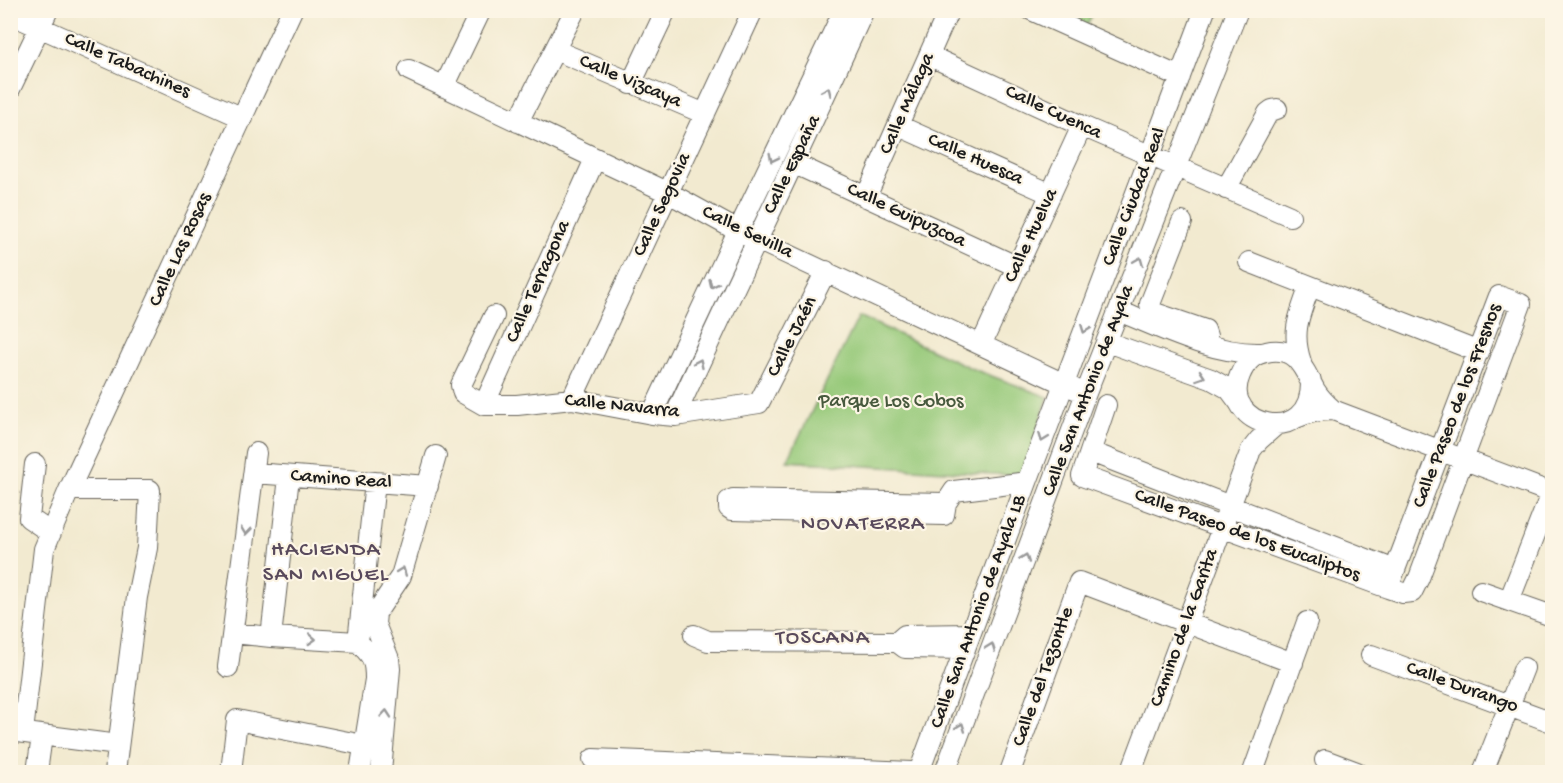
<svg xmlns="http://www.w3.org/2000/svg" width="1563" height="783" font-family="'Gochi Hand',sans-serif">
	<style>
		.green { fill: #96c979; stroke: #59724a; stroke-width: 1.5 }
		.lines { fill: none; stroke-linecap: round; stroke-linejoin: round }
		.minor-casing { stroke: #67645b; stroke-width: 22 }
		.minor { stroke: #fff; stroke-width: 20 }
		.oneway { stroke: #999 }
		.labels { text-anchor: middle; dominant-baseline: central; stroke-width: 4.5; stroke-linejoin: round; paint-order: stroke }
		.street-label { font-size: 20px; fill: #1c1c1c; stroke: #fcf5e5 }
		.park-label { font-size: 20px; fill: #47593d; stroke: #fcf5e5 }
		.quarter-label { font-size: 22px; letter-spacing: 1.5px; fill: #594a5c; stroke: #fcf5e5 }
	</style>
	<rect width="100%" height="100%" fill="#fcf5e5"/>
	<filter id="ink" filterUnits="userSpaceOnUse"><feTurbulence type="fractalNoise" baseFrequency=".0167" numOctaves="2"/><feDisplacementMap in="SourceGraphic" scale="12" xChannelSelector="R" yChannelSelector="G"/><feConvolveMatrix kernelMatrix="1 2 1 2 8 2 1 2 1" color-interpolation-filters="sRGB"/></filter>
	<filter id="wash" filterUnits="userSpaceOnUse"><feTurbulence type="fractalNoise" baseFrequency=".008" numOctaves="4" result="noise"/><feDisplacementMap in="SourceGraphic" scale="24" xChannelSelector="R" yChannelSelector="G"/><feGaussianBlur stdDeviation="1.35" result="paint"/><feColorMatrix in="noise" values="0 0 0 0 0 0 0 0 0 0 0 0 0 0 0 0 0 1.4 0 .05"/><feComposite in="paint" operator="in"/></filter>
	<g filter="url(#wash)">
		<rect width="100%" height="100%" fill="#f2ead0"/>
		<path class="green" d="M 1054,11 L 1094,11 L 1087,26 Z
			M 859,316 L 973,369 L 1048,397 L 1023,476 L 787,461 Z"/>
	</g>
	<g filter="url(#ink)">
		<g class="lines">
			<g class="minor-casing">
				<path id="minor" d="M 1031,10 L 1180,77
					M 10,14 L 243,118
					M 555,50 L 705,114
					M 930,56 L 1082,126 L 1290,216
					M 409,70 L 669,193 L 738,231 L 1075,389
					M 631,84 L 666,10
					M 444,87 L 481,10
					M 10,89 L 48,10
					M 518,122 L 575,10
					M 899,126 L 1051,194
					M 795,164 L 1018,267
					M 1226,189 L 1268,113 L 1272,110 L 1277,109
					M 866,197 L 949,10
					M 1182,222 L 1150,304 L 1151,309 L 1155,313 L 1205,330 L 1207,336 L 1205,344
					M 1249,262 L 1479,352
					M 1119,311 C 1162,329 1216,355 1262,353
					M 494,316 L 461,385 L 463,393 L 484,405 L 517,405 L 572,399 L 652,414 L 675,416 L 759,403 L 826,271
					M 1107,342 L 1211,379 L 1229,389 L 1241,405
					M 981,345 L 1082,126
					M 1301,362 C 1291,332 1299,316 1310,286
					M 1311,381 C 1313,450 1218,427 1240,375 C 1245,363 1254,354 1266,352 C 1297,345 1304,370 1315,390 C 1320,398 1326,404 1333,410
					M 572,399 L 753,10
					M 484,405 L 595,159
					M 1106,405 L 1082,476 L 1388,588 L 1403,593 L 1412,592 L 1419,578 L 1521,304 L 1499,296 L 1388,588
					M 652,414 L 738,231 L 844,10
					M 675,416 C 737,281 802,147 864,10
					M 1296,418 C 1309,412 1319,410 1333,410 L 1552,493
					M 1091,452 L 1395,570
					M 35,464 L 29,518 L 51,533
					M 254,473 L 428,486
					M 69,490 L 150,490 L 147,548 L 137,597 L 115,772
					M 946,503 L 733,499 L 729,501 L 729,508 L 732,510 L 944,515 L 946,503 L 954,491 L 1027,482
					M 1481,591 L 1552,616
					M 1509,601 L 1552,491
					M 233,633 L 271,637 L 358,642 C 372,656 375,659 375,679 L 360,772
					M 694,635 L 708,641 L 897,642 L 905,648 L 965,649
					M 271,637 L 289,477
					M 358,642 L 375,482
					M 897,642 L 905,635 L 970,634
					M 1371,655 L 1552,722
					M 228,667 L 256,453
					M 10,731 L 118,745
					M 23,732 L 44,549 L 69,490 L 292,10
					M 593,759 L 912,772
					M 1325,760 L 1357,772
					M 37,772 L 42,736
					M 231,772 L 237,720 L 363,745
					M 381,772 L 390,669 L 389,659 L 375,624 L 376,613 L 401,576 L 436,456
					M 919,772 L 1027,482 L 1205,10
					M 945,772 L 1086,393 L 1238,10
					M 1010,772 L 1079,582 L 1293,663
					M 1131,772 L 1251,450 L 1259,440 L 1276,425
					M 1253,772 L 1307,622
					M 1483,772 L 1524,668"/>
			</g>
			<use href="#minor" class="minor"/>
		</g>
		<defs><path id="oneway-chevron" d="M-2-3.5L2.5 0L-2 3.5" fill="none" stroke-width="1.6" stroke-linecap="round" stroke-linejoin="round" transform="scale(1.5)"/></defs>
		<g class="oneway">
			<use href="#oneway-chevron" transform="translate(827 91) rotate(-66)"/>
			<use href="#oneway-chevron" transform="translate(773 158) rotate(116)"/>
			<use href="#oneway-chevron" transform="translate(1139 261) rotate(-68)"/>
			<use href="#oneway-chevron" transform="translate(713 284) rotate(115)"/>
			<use href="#oneway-chevron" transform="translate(1085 329) rotate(111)"/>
			<use href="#oneway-chevron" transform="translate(699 363) rotate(-65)"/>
			<use href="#oneway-chevron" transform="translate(1201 376) rotate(19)"/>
			<use href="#oneway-chevron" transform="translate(1043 438) rotate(111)"/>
			<use href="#oneway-chevron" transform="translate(246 531) rotate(97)"/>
			<use href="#oneway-chevron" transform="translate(1025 558) rotate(-70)"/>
			<use href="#oneway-chevron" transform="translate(402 571) rotate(-70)"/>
			<use href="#oneway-chevron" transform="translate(312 639) rotate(3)"/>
			<use href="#oneway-chevron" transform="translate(991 647) rotate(-69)"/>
			<use href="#oneway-chevron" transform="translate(386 714) rotate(-85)"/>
			<use href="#oneway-chevron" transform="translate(961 727) rotate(-70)"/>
		</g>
	</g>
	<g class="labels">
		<g class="street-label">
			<text transform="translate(127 66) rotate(24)">Calle Tabachines</text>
			<text transform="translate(630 82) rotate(23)">Calle Vizcaya</text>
			<text transform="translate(908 104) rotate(-66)">Calle Málaga</text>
			<text transform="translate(1053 113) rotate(25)">Calle Cuenca</text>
			<text transform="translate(975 160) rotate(24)">Calle Huesca</text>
			<text transform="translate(793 165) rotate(-64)">Calle España</text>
			<text transform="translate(1135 197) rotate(-69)">Calle Ciudad Real</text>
			<text transform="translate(663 205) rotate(-65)">Calle Segovia</text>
			<text transform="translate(906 216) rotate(25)">Calle Guipuzcoa</text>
			<text transform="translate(747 233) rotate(26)">Calle Sevilla</text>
			<text transform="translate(1032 236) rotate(-65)">Calle Huelva</text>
			<text transform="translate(181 250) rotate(-65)">Calle Las Rosas</text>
			<text transform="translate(539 282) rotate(-66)">Calle Terragona</text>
			<text transform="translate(793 337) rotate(-63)">Calle Jaén</text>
			<text transform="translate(1089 391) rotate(-69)">Calle San Antonio de Ayala</text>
			<text transform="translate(1458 406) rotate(-69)">Calle Paseo de los Fresnos</text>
			<text transform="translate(622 407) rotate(6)">Calle Navarra</text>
			<text transform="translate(341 480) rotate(4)">Camino Real</text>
			<text transform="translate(1247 536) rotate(20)">Calle Paseo de los Eucaliptos</text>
			<text transform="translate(979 612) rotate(-70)">Calle San Antonio de Ayala LB</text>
			<text transform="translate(1185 628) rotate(-70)">Camino de la Garita</text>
			<text transform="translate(1044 677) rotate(-70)">Calle del Tezontle</text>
			<text transform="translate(1462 688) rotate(20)">Calle Durango</text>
		</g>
		<g class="park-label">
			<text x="891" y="402">Parque Los Cobos</text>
		</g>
		<g class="quarter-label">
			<text x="863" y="525">NOVATERRA</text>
			<text x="326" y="551">HACIENDA<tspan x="326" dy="25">SAN MIGUEL</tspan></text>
			<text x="823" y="639">TOSCANA</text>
		</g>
	</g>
	<rect width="1563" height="783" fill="none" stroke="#fcf5e5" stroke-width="36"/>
</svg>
